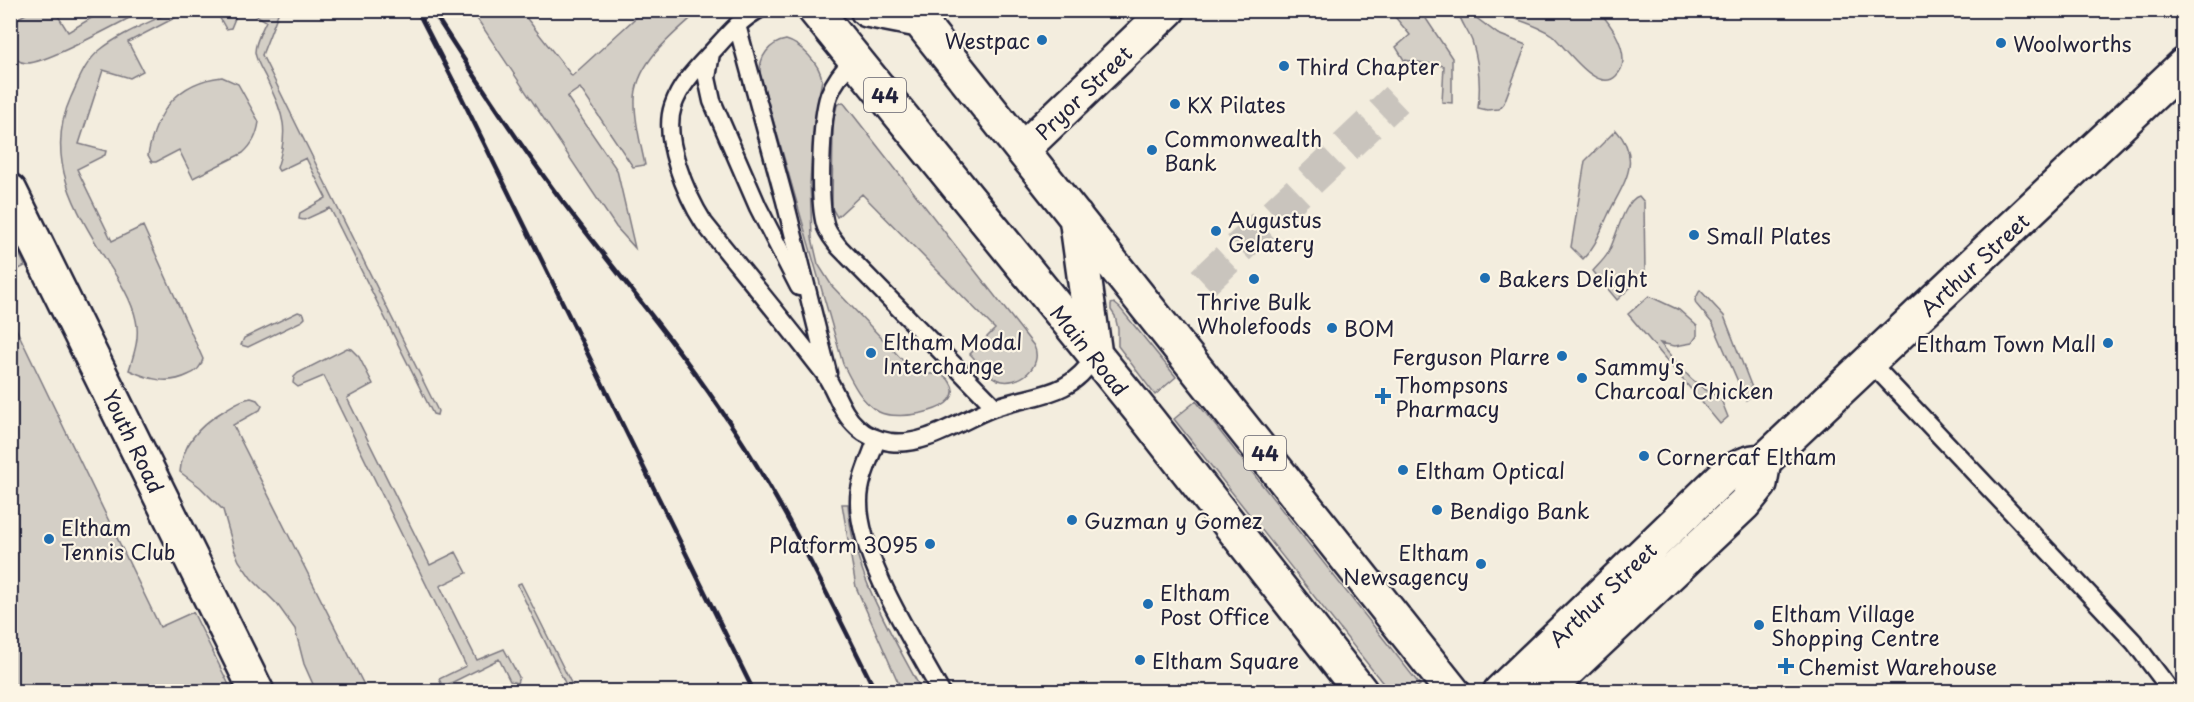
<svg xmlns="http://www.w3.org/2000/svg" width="2194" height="702" font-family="'Playpen Sans',sans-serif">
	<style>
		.green { fill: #d4cfc6; stroke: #7b7880; stroke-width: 1.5 }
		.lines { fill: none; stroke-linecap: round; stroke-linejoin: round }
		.street-tunnel { stroke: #c9c4bd; stroke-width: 33; stroke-dasharray: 33 16; stroke-linecap: butt }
		.lane-casing { stroke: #22223b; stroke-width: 21 }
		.street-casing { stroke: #22223b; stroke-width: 38 }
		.secondary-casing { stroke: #22223b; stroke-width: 38 }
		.primary-casing { stroke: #22223b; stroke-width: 38 }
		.lane { stroke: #fcf5e5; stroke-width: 16 }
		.street { stroke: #fcf5e5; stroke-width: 33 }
		.secondary { stroke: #fcf5e5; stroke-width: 33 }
		.primary { stroke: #fcf5e5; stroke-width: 33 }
		.rail { stroke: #22223b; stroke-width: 4.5 }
		.poi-dot { fill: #1f6fb2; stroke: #fcf5e5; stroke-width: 2 }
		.labels { text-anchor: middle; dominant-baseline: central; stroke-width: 4.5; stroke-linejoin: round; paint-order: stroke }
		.shield { fill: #fcf5e5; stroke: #63616e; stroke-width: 1.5 }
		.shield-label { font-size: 20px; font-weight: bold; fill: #22223b }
		.poi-label { font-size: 21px; fill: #22223b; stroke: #fcf5e5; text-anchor: start }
		.street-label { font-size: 21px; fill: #22223b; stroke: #fcf5e5 }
	</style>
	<rect width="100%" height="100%" fill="#f3edde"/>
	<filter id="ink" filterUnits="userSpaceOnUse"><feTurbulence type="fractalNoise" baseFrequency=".0167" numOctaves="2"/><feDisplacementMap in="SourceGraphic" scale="12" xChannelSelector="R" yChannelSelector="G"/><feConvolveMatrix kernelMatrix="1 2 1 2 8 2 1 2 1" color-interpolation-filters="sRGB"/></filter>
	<g filter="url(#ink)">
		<path class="green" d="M 33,10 L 55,11 L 68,32 L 103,11 L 143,11 C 122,21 44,65 26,63 C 19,63 15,58 11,53 L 11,22 Z
			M 172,11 L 188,11 L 128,42 L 143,71 L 130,78 L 103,70 L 79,144 L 106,151 L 105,155 L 77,169 L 112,241 L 143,226 L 203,359 C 201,368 196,372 188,375 C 168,385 148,379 129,370 C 134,354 140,337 136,320 C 132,300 119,280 108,263 C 76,211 43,159 71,97 C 79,80 85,62 100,50 C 121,33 149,23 172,11 Z
			M 216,11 L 238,11 L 231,28 L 226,29 Z
			M 255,11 L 279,11 L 262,55 L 438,411 L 437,415 L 433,414 L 330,208 L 304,220 L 299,219 L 300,213 L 326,198 L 306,158 L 279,171 L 277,168 C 290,127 283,115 266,78 C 262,70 256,61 255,52 C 255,42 262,30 266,21 L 254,14 Z
			M 472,11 L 521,11 L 572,76 L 643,11 L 699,11 C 673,35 633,64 635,104 C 635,124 641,145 645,165 L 633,167 L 580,88 L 567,97 L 617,170 L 635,248 L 616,227 Z
			M 1390,11 L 1421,11 L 1452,58 L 1452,103 L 1442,102 L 1444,66 L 1404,60 L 1396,47 L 1410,35 Z
			M 1458,11 L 1467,11 L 1498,34 L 1526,45 L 1504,103 L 1499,109 L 1487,110 L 1478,108 C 1481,85 1479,63 1472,41 C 1468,31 1460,21 1458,11 Z
			M 1496,11 L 1599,11 C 1610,24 1623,41 1623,60 C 1623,67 1621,71 1616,76 C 1597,95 1565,46 1552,35 C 1535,23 1514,20 1496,11 Z
			M 786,40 C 801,44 820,64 822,80 L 814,122 L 810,183 L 812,238 L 818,264 L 832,286 L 913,371 C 925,379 941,367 950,382 C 969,410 898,422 879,412 C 862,403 852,382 843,364 L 760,74 C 759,57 769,43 786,40 Z
			M 222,77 L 238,84 L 259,122 C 257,135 253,144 243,153 L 193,178 L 179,150 L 156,162 L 152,162 L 148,155 C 156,113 176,82 222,77 Z
			M 843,102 L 1034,346 C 1044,367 1018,387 998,380 C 987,376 978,362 970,354 L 995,329 L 862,194 L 837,217 L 832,208 L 833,122 L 837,105 Z
			M 1616,130 C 1644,161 1622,185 1608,215 C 1600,232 1596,246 1583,259 L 1571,247 L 1585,161 Z
			M 1639,196 L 1644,202 L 1645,274 L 1617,300 L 1593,271 C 1598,265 1604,260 1608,253 C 1616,239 1624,200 1639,196 Z
			M 11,235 L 25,266 L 11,273 L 10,273 Z
			M 1700,290 L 1724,316 L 1754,393 L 1746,400 L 1713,324 L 1696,304 L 1695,300 Z
			M 1649,296 L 1679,310 L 1697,326 L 1697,336 L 1692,343 L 1675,346 L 1660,343 C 1678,364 1693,387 1720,397 L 1728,417 L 1720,424 L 1628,314 Z
			M 1114,303 L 1120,308 L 1176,377 L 1155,395 L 1118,346 L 1118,329 L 1115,316 L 1111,310 L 1111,304 Z
			M 298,312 L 304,314 L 305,318 L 302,321 L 248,347 L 241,345 L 244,338 Z
			M 11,318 L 160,627 L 193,612 L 232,691 L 11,691 Z
			M 347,348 L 351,349 L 359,357 L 373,384 L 347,398 L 430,565 L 456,552 L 467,573 L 440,586 L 477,660 L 504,649 L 519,677 L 517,683 L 510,681 L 499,659 L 443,687 L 439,679 L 466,666 L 324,376 L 298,387 L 293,383 L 294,377 L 298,373 Z
			M 251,398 L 257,400 L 262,406 L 260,410 L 233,425 L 367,691 L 316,691 L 304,664 L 295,629 L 277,604 L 251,578 L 239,561 L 234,549 L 223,510 L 200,487 L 180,472 C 182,443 201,424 225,410 C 233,405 241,399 251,398 Z
			M 1196,401 L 1420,685 L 1412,691 L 1389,691 L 1174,419 Z
			M 842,504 L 848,504 C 852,571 891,633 922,691 L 902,691 L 856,587 Z
			M 521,583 L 575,691 L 569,691 L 518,586 L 518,584 Z"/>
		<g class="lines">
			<path class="street-tunnel" d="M 1203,282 L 1396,99"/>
			<g class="lane-casing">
				<path id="lane" d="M 758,10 C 738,21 725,38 710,54 C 696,69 680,85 673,106 C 662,138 686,195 704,223 C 744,273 785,322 824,373 C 836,390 841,413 857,427 C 866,436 878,440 890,442 C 925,447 961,420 993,408 C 1035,393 1069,399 1095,356
					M 737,25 L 785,201 L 828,373
					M 711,53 L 707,78 L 712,101 L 758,207 L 799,287
					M 855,58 C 844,69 835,80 829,95 C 821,119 818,199 825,224 C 827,233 834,240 839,247 L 995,407
					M 1870,362 L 2134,642 L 2172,692
					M 877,439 C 870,459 859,480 859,501 C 858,556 914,643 941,692"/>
			</g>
			<g class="street-casing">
				<path id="street" d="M 1023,149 L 1168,10
					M 10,191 L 257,692"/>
			</g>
			<g class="secondary-casing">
				<path id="secondary" d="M 1500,692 L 1722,478 C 1736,468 1747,461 1764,461
					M 1545,692 L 1744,504 L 1760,484 L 1764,461 L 2184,65"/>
			</g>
			<g class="primary-casing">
				<path id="primary" d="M 815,10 L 1148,420 L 1361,692
					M 867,10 L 918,20
					M 911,10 L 1453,692
					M 1076,217 L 1095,355"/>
			</g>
			<use href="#lane" class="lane"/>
			<use href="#street" class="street"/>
			<use href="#secondary" class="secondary"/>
			<use href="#primary" class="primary"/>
			<path class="rail" d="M 417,10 L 459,92 L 754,692
				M 432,10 C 473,74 514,137 559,197 C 613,269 671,336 721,410 C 782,498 828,596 876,692"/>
		</g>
	</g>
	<g class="poi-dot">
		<circle cx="1042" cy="40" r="6"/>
		<circle cx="2001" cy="43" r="6"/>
		<circle cx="1284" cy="66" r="6"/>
		<circle cx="1175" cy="104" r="6"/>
		<circle cx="1152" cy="150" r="6"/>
		<circle cx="1216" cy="231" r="6"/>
		<circle cx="1694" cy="235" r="6"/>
		<circle cx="1485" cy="278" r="6"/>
		<circle cx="1254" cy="279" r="6"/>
		<circle cx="1332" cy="328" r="6"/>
		<circle cx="2108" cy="343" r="6"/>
		<circle cx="871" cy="353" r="6"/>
		<circle cx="1562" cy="356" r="6"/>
		<circle cx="1582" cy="378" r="6"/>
		<path d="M1380 387h6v6h6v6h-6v6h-6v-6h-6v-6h6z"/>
		<circle cx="1644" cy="456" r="6"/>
		<circle cx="1403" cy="470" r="6"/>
		<circle cx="1437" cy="510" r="6"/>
		<circle cx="1072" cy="520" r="6"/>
		<circle cx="49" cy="539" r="6"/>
		<circle cx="930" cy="544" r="6"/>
		<circle cx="1481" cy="564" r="6"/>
		<circle cx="1148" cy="604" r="6"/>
		<circle cx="1759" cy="625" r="6"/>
		<circle cx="1140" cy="660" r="6"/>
		<path d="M1783 657h6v6h6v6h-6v6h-6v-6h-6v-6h6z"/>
	</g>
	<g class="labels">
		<g class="shield">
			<rect x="864" y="78" width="42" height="34" rx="4.5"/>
			<rect x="1244" y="436" width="42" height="34" rx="4.5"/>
		</g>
		<g class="shield-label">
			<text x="885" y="95">44</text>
			<text x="1265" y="453">44</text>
		</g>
		<g class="poi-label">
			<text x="1030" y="40" text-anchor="end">Westpac</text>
			<text x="2013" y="43">Woolworths</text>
			<text x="1296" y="66">Third Chapter</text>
			<text x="1187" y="104">KX Pilates</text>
			<text x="1164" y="138">Commonwealth<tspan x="1164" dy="24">Bank</tspan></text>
			<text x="1228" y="219">Augustus<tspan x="1228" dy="24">Gelatery</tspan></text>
			<text x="1706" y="235">Small Plates</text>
			<text x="1497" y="278">Bakers Delight</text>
			<text x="1254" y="301" text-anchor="middle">Thrive Bulk<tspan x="1254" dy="24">Wholefoods</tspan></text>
			<text x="1344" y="328">BOM</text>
			<text x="883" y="341">Eltham Modal<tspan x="883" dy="24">Interchange</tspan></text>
			<text x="2096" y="343" text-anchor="end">Eltham Town Mall</text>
			<text x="1550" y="356" text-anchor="end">Ferguson Plarre</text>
			<text x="1594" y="366">Sammy's<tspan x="1594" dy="24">Charcoal Chicken</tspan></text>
			<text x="1395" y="384">Thompsons<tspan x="1395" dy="24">Pharmacy</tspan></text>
			<text x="1656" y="456">Cornercaf Eltham</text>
			<text x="1415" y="470">Eltham Optical</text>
			<text x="1449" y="510">Bendigo Bank</text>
			<text x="1084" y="520">Guzman y Gomez</text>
			<text x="61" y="527">Eltham<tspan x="61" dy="24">Tennis Club</tspan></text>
			<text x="918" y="544" text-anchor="end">Platform 3095</text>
			<text x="1469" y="552" text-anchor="end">Eltham<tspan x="1469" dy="24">Newsagency</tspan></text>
			<text x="1160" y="592">Eltham<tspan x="1160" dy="24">Post Office</tspan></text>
			<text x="1771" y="613">Eltham Village<tspan x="1771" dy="24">Shopping Centre</tspan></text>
			<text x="1152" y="660">Eltham Square</text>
			<text x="1798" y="666">Chemist Warehouse</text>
		</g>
		<g class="street-label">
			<text transform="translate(1083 92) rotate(-44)">Pryor Street</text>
			<text transform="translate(1974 264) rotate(-43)">Arthur Street</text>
			<text transform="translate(1090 350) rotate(51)">Main Road</text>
			<text transform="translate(134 441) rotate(64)">Youth Road</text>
			<text transform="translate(1602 594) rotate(-44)">Arthur Street</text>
		</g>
	</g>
	<rect width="2194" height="702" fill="none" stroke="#fcf5e5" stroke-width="36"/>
	<rect x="18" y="18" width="2158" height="666" fill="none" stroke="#22223b" stroke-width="2" filter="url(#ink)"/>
</svg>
